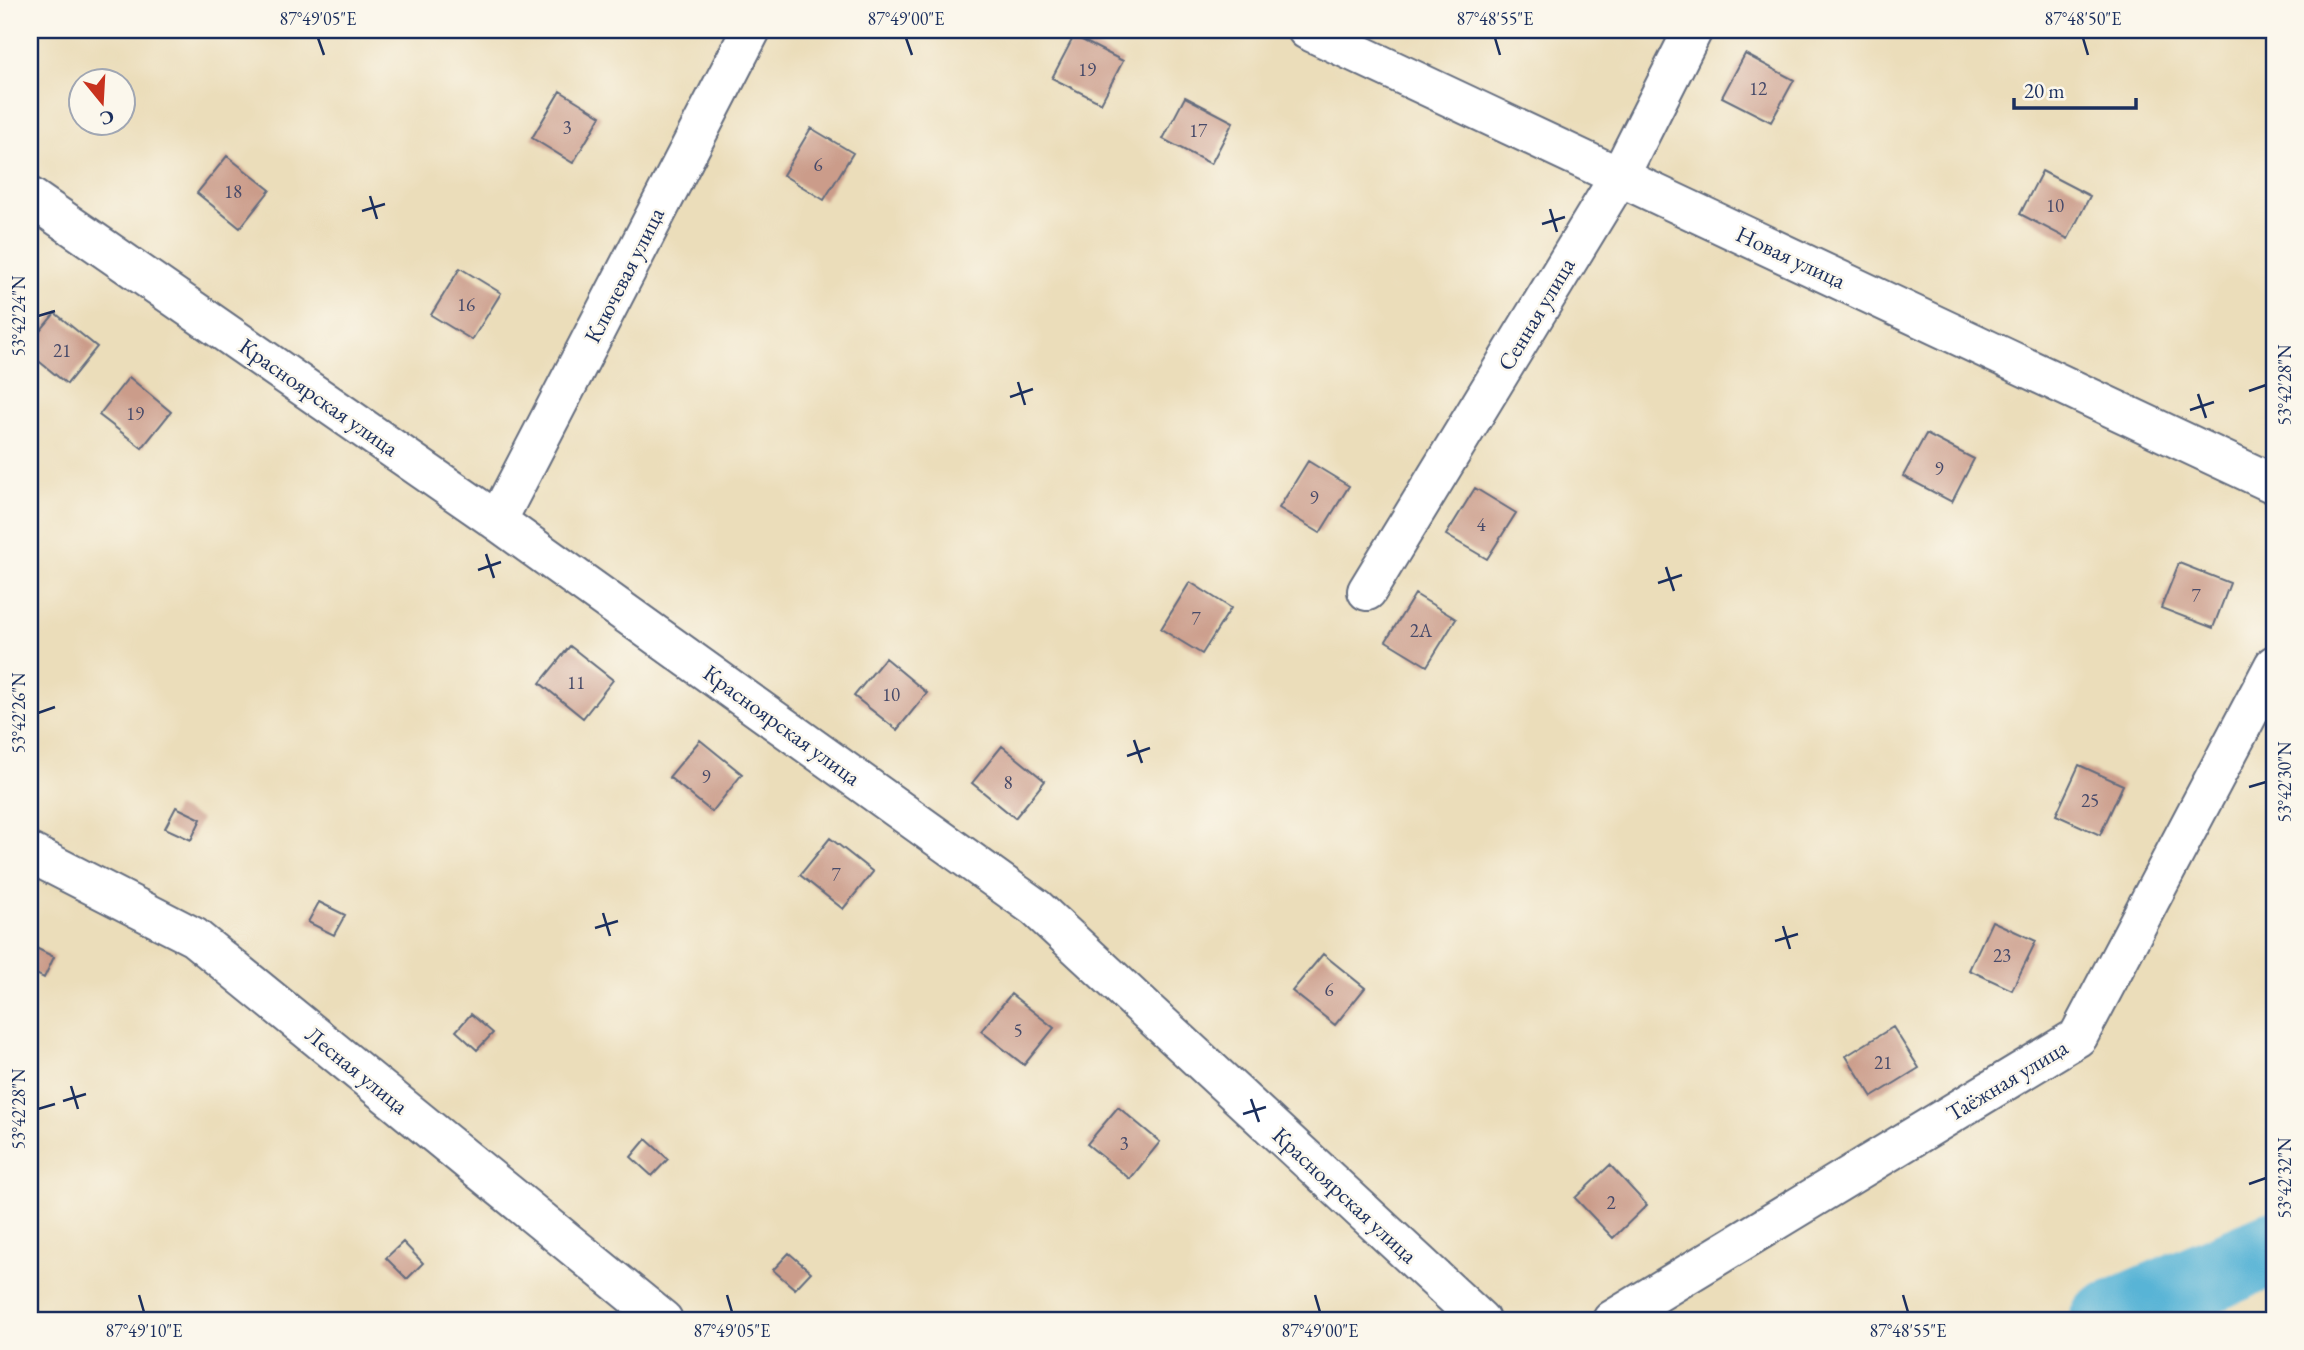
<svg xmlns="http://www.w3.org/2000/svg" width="2304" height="1350" font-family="'EB Garamond',serif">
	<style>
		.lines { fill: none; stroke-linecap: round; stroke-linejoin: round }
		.river { stroke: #58b4d6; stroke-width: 74 }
		.building { fill: #cb9c8a }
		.street-casing { stroke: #646c7e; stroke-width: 42 }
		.street { stroke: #fff; stroke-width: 38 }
		.ticks { fill: none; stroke: #1b2f5e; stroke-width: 2.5 }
		.labels { text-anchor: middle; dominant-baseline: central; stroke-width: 5; stroke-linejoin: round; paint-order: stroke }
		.number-label { font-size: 19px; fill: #474a69 }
		.street-label { font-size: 23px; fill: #1b2f5e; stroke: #fbf7ec }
		.neatline { fill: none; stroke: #1b2f5e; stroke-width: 2.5 }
		.ticks-label { font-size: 18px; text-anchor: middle; fill: #1b2f5e }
	</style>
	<rect width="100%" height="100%" fill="#fbf7ec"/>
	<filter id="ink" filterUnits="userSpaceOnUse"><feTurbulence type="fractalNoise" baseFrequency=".0143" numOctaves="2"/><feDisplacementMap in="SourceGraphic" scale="14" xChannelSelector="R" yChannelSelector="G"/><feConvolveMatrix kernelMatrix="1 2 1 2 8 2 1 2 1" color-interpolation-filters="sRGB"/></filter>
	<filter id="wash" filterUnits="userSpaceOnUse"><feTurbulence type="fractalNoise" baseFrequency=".00686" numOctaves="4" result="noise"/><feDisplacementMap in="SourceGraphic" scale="28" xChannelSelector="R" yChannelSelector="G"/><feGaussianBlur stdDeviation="1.57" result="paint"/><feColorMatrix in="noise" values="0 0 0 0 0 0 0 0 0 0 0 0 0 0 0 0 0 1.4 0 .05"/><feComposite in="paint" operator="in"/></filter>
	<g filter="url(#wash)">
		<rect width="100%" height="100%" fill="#ebddba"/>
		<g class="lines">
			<path class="river" d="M 2106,1320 L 2274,1248"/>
		</g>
		<g id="blocks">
			<path class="building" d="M 1074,36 L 1123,61 L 1101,103 L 1052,78 Z
				M 1745,54 L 1794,80 L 1771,122 L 1722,97 Z
				M 560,91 L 601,116 L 573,163 L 532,138 Z
				M 1185,97 L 1233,122 L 1211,164 L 1163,139 Z
				M 811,128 L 853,153 L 824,200 L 783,175 Z
				M 227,156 L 270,190 L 240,228 L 197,193 Z
				M 2042,171 L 2090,196 L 2068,239 L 2020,214 Z
				M 460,268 L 501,293 L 472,340 L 431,315 Z
				M 55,313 L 97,347 L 67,384 L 30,354 L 30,343 Z
				M 129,377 L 171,412 L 142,448 L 99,415 Z
				M 1926,434 L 1974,459 L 1952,502 L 1903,476 Z
				M 1308,461 L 1349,486 L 1320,533 L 1279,508 Z
				M 1475,488 L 1516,513 L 1487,559 L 1446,535 Z
				M 2179,563 L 2230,583 L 2213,628 L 2161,608 Z
				M 1190,582 L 1231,608 L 1202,654 L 1161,629 Z
				M 1415,594 L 1456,619 L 1427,666 L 1386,641 Z
				M 570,646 L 613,680 L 583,718 L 540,683 Z
				M 885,658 L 927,693 L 897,730 L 854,696 Z
				M 700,740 L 742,774 L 712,812 L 669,777 Z
				M 1002,746 L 1045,781 L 1015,818 L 972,783 Z
				M 2079,765 L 2123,785 L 2100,835 L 2056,815 Z
				M 176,807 L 201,819 L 191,840 L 165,828 Z
				M 830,838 L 873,872 L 843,909 L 800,875 Z
				M 319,902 L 345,915 L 334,935 L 308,922 Z
				M 1992,921 L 2036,941 L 2012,990 L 1969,970 Z
				M 30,945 L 54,957 L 44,978 L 30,971 Z
				M 1323,954 L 1365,988 L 1335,1025 L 1292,991 Z
				M 1011,994 L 1054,1028 L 1024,1065 L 981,1031 Z
				M 471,1014 L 493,1033 L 477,1050 L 456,1031 Z
				M 1893,1027 L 1919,1068 L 1872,1097 L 1846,1056 Z
				M 1118,1107 L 1160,1142 L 1130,1179 L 1087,1144 Z
				M 646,1139 L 668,1159 L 652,1176 L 631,1157 Z
				M 1610,1165 L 1647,1205 L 1613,1238 L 1575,1198 Z
				M 403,1242 L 423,1263 L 407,1279 L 386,1258 Z
				M 789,1253 L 811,1272 L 795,1289 L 773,1270 Z"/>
		</g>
	</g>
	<g filter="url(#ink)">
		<use href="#blocks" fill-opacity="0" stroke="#646c7e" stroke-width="2"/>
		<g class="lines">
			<g class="street-casing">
				<path id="street" d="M 1307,30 L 2274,484
					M 30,197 L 497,521 L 1036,908 L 1480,1320
					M 497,521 L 751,30
					M 1367,591 L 1619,177 L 1693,30
					M 30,853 L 194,937 L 663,1320
					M 1612,1320 L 2078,1037 L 2274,665"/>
			</g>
			<use href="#street" class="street"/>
		</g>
	</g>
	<path class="ticks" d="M 318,38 L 324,55M 906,38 L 912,55M 1495,38 L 1500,55M 2083,38 L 2088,55M 370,196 L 377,219M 1550,209 L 1557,232M 362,211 L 385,204M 1542,224 L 1565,217M 38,316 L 55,311M 1018,382 L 1025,405M 2249,391 L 2266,385M 2198,394 L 2206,418M 1010,397 L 1033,389M 2190,410 L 2214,402M 486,554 L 494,578M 1666,567 L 1674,591M 478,570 L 501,562M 1658,583 L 1682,575M 38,713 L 55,707M 1134,740 L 1142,763M 1127,756 L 1150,748M 2249,787 L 2266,782M 603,913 L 610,936M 1783,926 L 1790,949M 595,928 L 618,921M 1775,941 L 1798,934M 71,1086 L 78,1109M 1251,1099 L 1259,1122M 63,1101 L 86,1094M 38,1109 L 55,1104M 1243,1114 L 1266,1107M 2249,1184 L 2266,1178M 139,1295 L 144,1312M 727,1295 L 732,1312M 1315,1295 L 1320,1312M 1903,1295 L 1908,1312"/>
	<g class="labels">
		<g class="number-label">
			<text x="1087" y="69">19</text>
			<text x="1758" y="88">12</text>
			<text x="567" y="127">3</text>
			<text x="1198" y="130">17</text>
			<text x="818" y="164">6</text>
			<text x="233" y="191">18</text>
			<text x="2055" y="205">10</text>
			<text x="466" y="304">16</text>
			<text x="62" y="350">21</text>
			<text x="135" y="413">19</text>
			<text x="1939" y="468">9</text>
			<text x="1314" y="497">9</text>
			<text x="1481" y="524">4</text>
			<text x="2196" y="595">7</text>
			<text x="1196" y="618">7</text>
			<text x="1421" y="630">2А</text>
			<text x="576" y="682">11</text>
			<text x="891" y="694">10</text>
			<text x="706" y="776">9</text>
			<text x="1008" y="782">8</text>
			<text x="2090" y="800">25</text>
			<text x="836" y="874">7</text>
			<text x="2002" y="955">23</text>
			<text x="1329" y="989">6</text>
			<text x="1018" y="1030">5</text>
			<text x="1883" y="1062">21</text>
			<text x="1124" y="1143">3</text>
			<text x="1611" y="1202">2</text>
		</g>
		<g class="street-label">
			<text transform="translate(1791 257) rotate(25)">Новая улица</text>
			<text transform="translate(624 275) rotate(-63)">Ключевая улица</text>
			<text transform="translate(1536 314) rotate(-59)">Сенная улица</text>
			<text transform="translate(319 397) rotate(35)">Красноярская улица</text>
			<text transform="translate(782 725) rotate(36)">Красноярская улица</text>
			<text transform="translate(357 1070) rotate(39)">Лесная улица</text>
			<text transform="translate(2007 1080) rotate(-31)">Таёжная улица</text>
			<text transform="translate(1345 1195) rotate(43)">Красноярская улица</text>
		</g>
	</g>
	<rect width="2304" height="1350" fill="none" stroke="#fbf7ec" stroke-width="77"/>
	<g transform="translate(102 102) rotate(162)"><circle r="33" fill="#fbf7ec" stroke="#a1a7b3" stroke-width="2"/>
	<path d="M0-5L12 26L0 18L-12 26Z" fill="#c8321e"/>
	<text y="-10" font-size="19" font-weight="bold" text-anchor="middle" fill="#1b2f5e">С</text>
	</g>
	<path d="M2014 98v10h122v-10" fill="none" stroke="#1b2f5e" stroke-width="3.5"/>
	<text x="2024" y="98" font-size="21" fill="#1b2f5e" stroke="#fbf7ec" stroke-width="5" paint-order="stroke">20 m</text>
	<rect x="38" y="38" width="2228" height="1274" class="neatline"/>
	<g class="ticks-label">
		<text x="318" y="25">87°49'05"E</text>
		<text x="906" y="25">87°49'00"E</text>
		<text x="1495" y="25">87°48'55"E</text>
		<text x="2083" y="25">87°48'50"E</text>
		<text transform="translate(19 316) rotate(-90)" y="6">53°42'24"N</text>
		<text transform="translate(2285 385) rotate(-90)" y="6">53°42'28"N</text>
		<text transform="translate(19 713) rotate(-90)" y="6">53°42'26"N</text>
		<text transform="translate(2285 782) rotate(-90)" y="6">53°42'30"N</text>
		<text transform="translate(19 1109) rotate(-90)" y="6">53°42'28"N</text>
		<text transform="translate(2285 1178) rotate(-90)" y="6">53°42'32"N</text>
		<text x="144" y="1337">87°49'10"E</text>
		<text x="732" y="1337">87°49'05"E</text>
		<text x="1320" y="1337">87°49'00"E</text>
		<text x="1908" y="1337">87°48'55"E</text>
	</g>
</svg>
